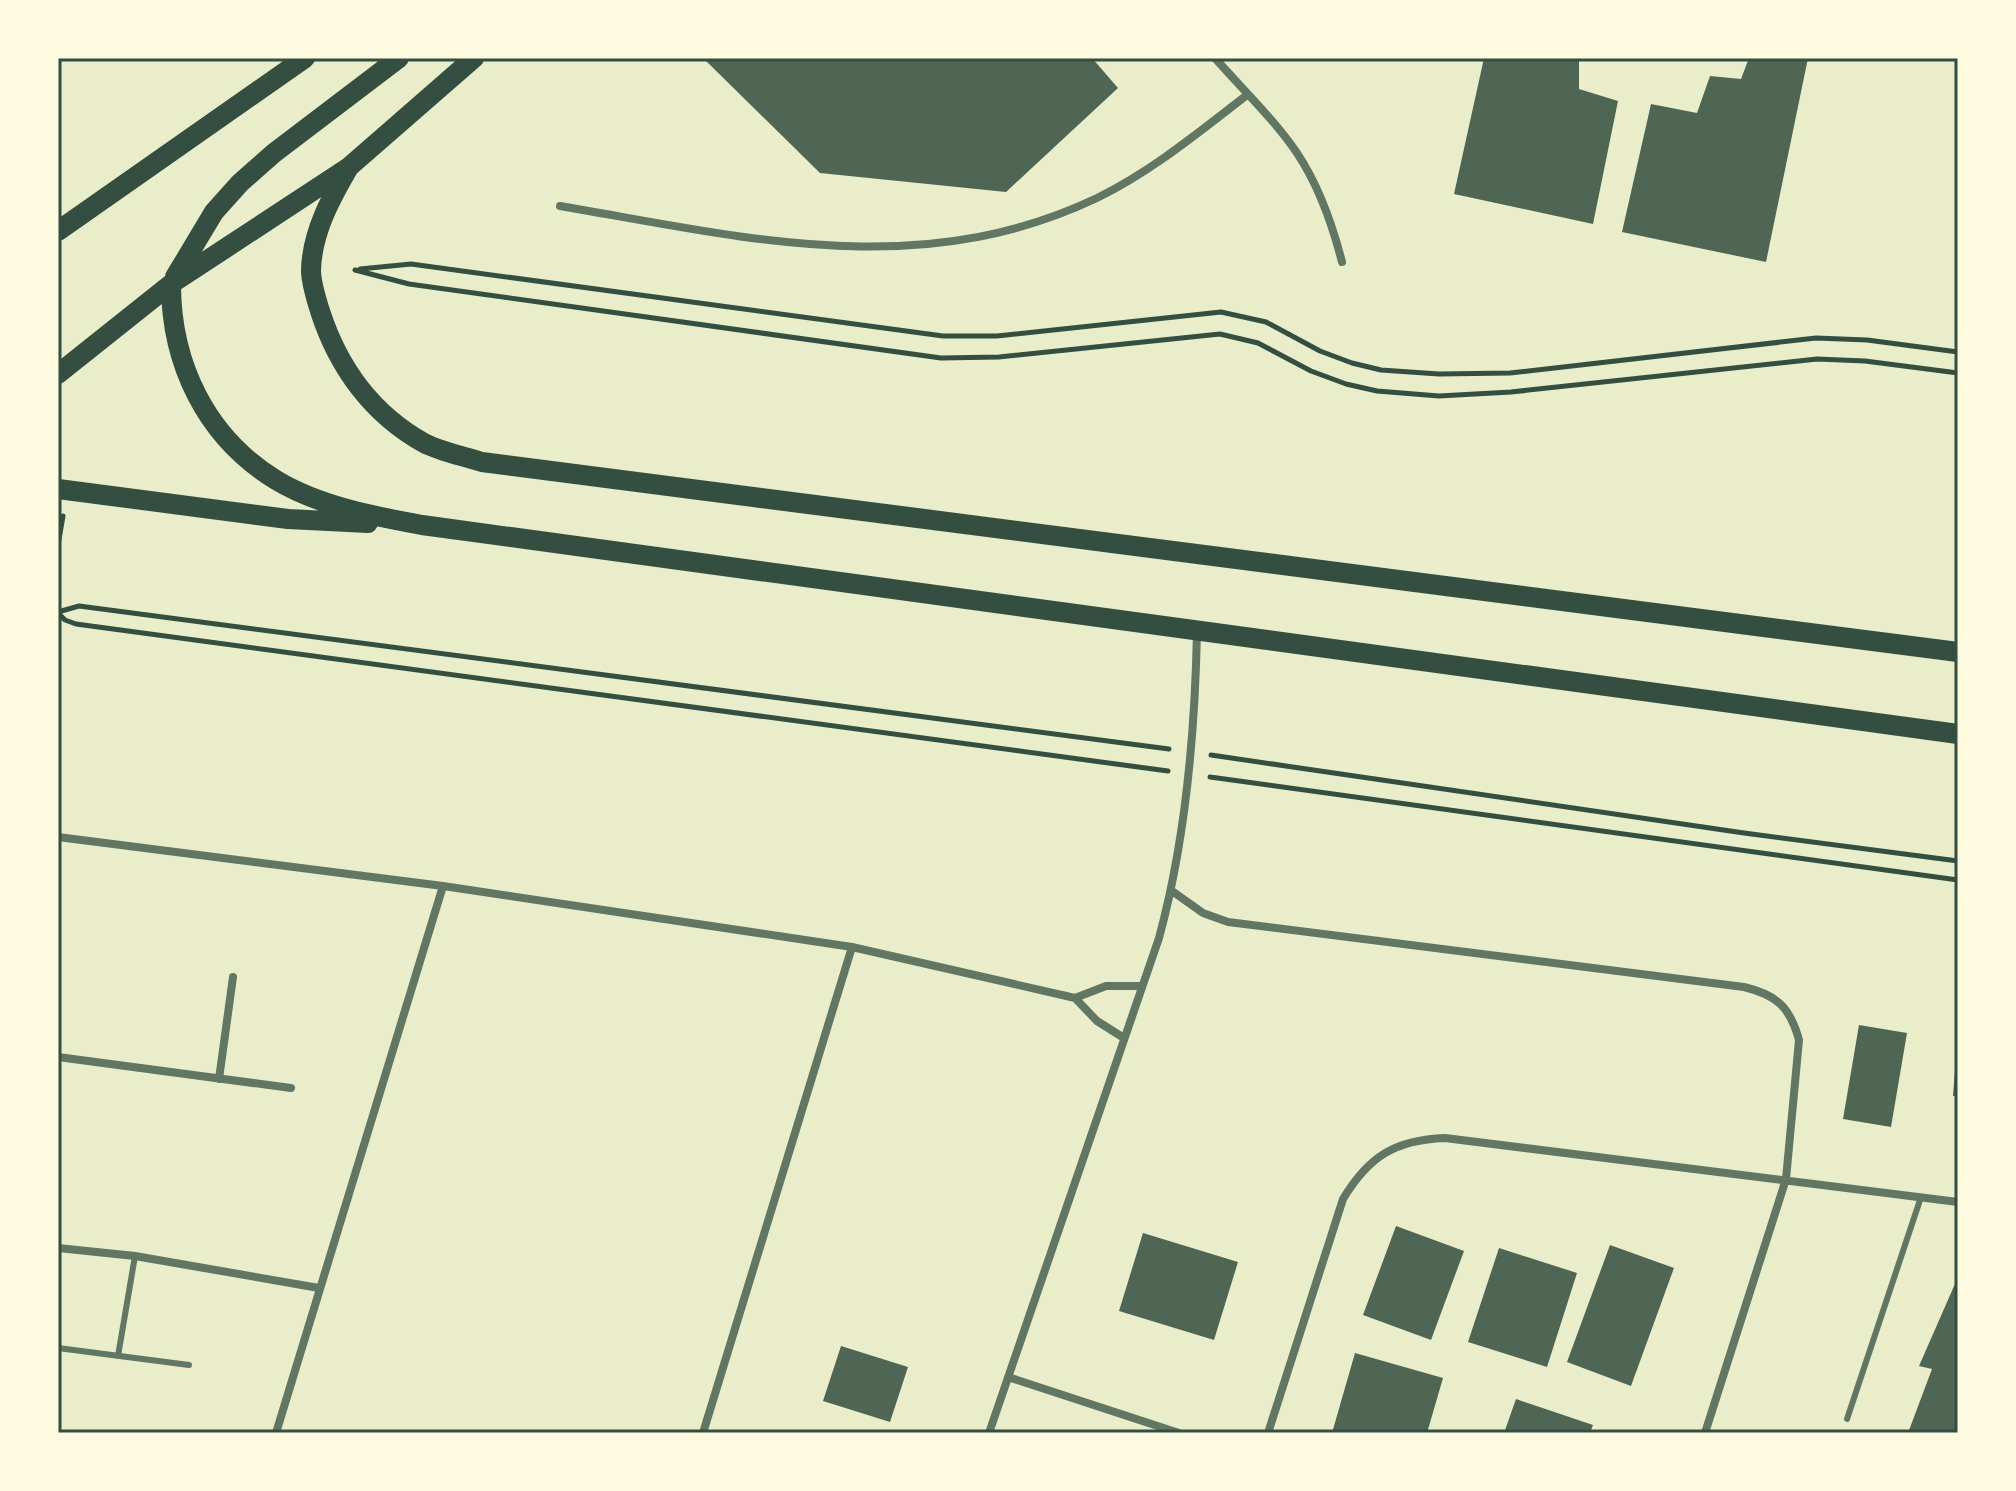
<svg xmlns="http://www.w3.org/2000/svg" width="2016" height="1491" font-family="Overpass,sans-serif">
	<style>
		.building { fill: #4f6655 }
		.lines { fill: none; stroke-linecap: round; stroke-linejoin: round }
		.path { stroke: #344e41; stroke-width: 5 }
		.service { stroke: #617663; stroke-width: 6 }
		.minor { stroke: #617663; stroke-width: 8 }
		.primary { stroke: #344e41; stroke-width: 20 }
		.neatline { fill: none; stroke: #344e41; stroke-width: 3 }
	</style>
	<rect width="100%" height="100%" fill="#e9edc9"/>
	<path class="building" d="M 703,58 L 1092,58 L 1118,88 L 1006,192 L 820,173 Z
		M 1484,58 L 1579,58 L 1579,89 L 1618,101 L 1593,224 L 1454,194 Z
		M 1749,58 L 1808,58 L 1766,262 L 1622,232 L 1651,104 L 1697,113 L 1710,76 L 1741,79 Z
		M 1859,1025 L 1907,1033 L 1891,1127 L 1843,1119 Z
		M 1956,1056 L 1958,1056 L 1958,1096 L 1953,1096 Z
		M 1396,1226 L 1464,1251 L 1431,1340 L 1363,1315 Z
		M 1143,1233 L 1238,1262 L 1214,1340 L 1119,1311 Z
		M 1610,1245 L 1674,1268 L 1631,1386 L 1567,1362 Z
		M 1499,1248 L 1577,1273 L 1547,1367 L 1468,1342 Z
		M 1958,1277 L 1958,1433 L 1908,1433 L 1932,1369 L 1919,1366 Z
		M 841,1346 L 908,1367 L 890,1422 L 823,1401 Z
		M 1355,1353 L 1443,1378 L 1427,1433 L 1332,1433 Z
		M 1516,1399 L 1593,1425 L 1590,1433 L 1504,1433 Z"/>
	<g class="lines">
		<path class="path" d="M 360,269 L 411,264 L 943,336 L 997,336 L 1221,312 L 1266,322 L 1320,351 L 1352,363 L 1381,370 L 1439,374 L 1510,373 L 1816,338 L 1867,340 L 1958,352
			M 355,270 L 409,284 L 941,358 L 999,357 L 1220,334 L 1258,343 L 1311,371 L 1346,384 L 1377,391 L 1439,396 L 1511,392 L 1817,359 L 1865,361 L 1958,373
			M 58,545 L 63,516
			M 58,612 L 79,606 L 1169,749
			M 58,613 L 65,620 L 76,624 L 1168,771
			M 1211,755 L 1744,833 L 1958,861
			M 1210,777 L 1958,880"/>
		<path class="service" d="M 58,1348 L 189,1365
			M 118,1356 L 135,1256
			M 1847,1419 L 1921,1197"/>
		<path class="minor" d="M 1215,58 C 1242,89 1273,118 1297,153 C 1319,186 1332,223 1342,262
			M 560,206 C 744,237 918,283 1097,198 C 1152,171 1199,132 1247,95
			M 58,837 L 443,886 L 852,947 L 1075,998 L 1106,986 L 1141,986
			M 1172,891 L 1203,913 L 1228,922 L 1744,987 C 1777,995 1790,1007 1799,1040 L 1786,1179 L 1705,1433
			M 1075,998 L 1097,1021 L 1124,1038
			M 58,1057 L 291,1088
			M 219,1079 L 233,977
			M 58,1248 L 135,1256 L 319,1288
			M 1008,1377 L 1179,1433
			M 276,1433 L 443,886
			M 703,1433 L 852,947
			M 989,1433 L 1159,938 C 1186,839 1195,734 1197,631
			M 1268,1433 L 1343,1199 C 1369,1156 1395,1140 1445,1138 L 1958,1202"/>
		<path class="primary" d="M 349,167 C 331,198 312,232 311,270 C 311,283 316,298 320,311 C 338,367 372,414 424,443 C 441,452 464,456 482,462 L 1958,652
			M 58,231 L 305,58
			M 175,277 L 214,212 L 240,183 L 274,153 L 399,58
			M 171,284 C 171,364 206,437 276,480 C 319,506 373,516 422,525 L 1958,734
			M 58,374 L 171,284 L 349,167 L 474,58
			M 58,489 L 288,519 L 368,523"/>
	</g>
	<rect width="2016" height="1491" fill="none" stroke="#fefae0" stroke-width="120"/>
	<rect x="60" y="60" width="1896" height="1371" class="neatline"/>
</svg>
